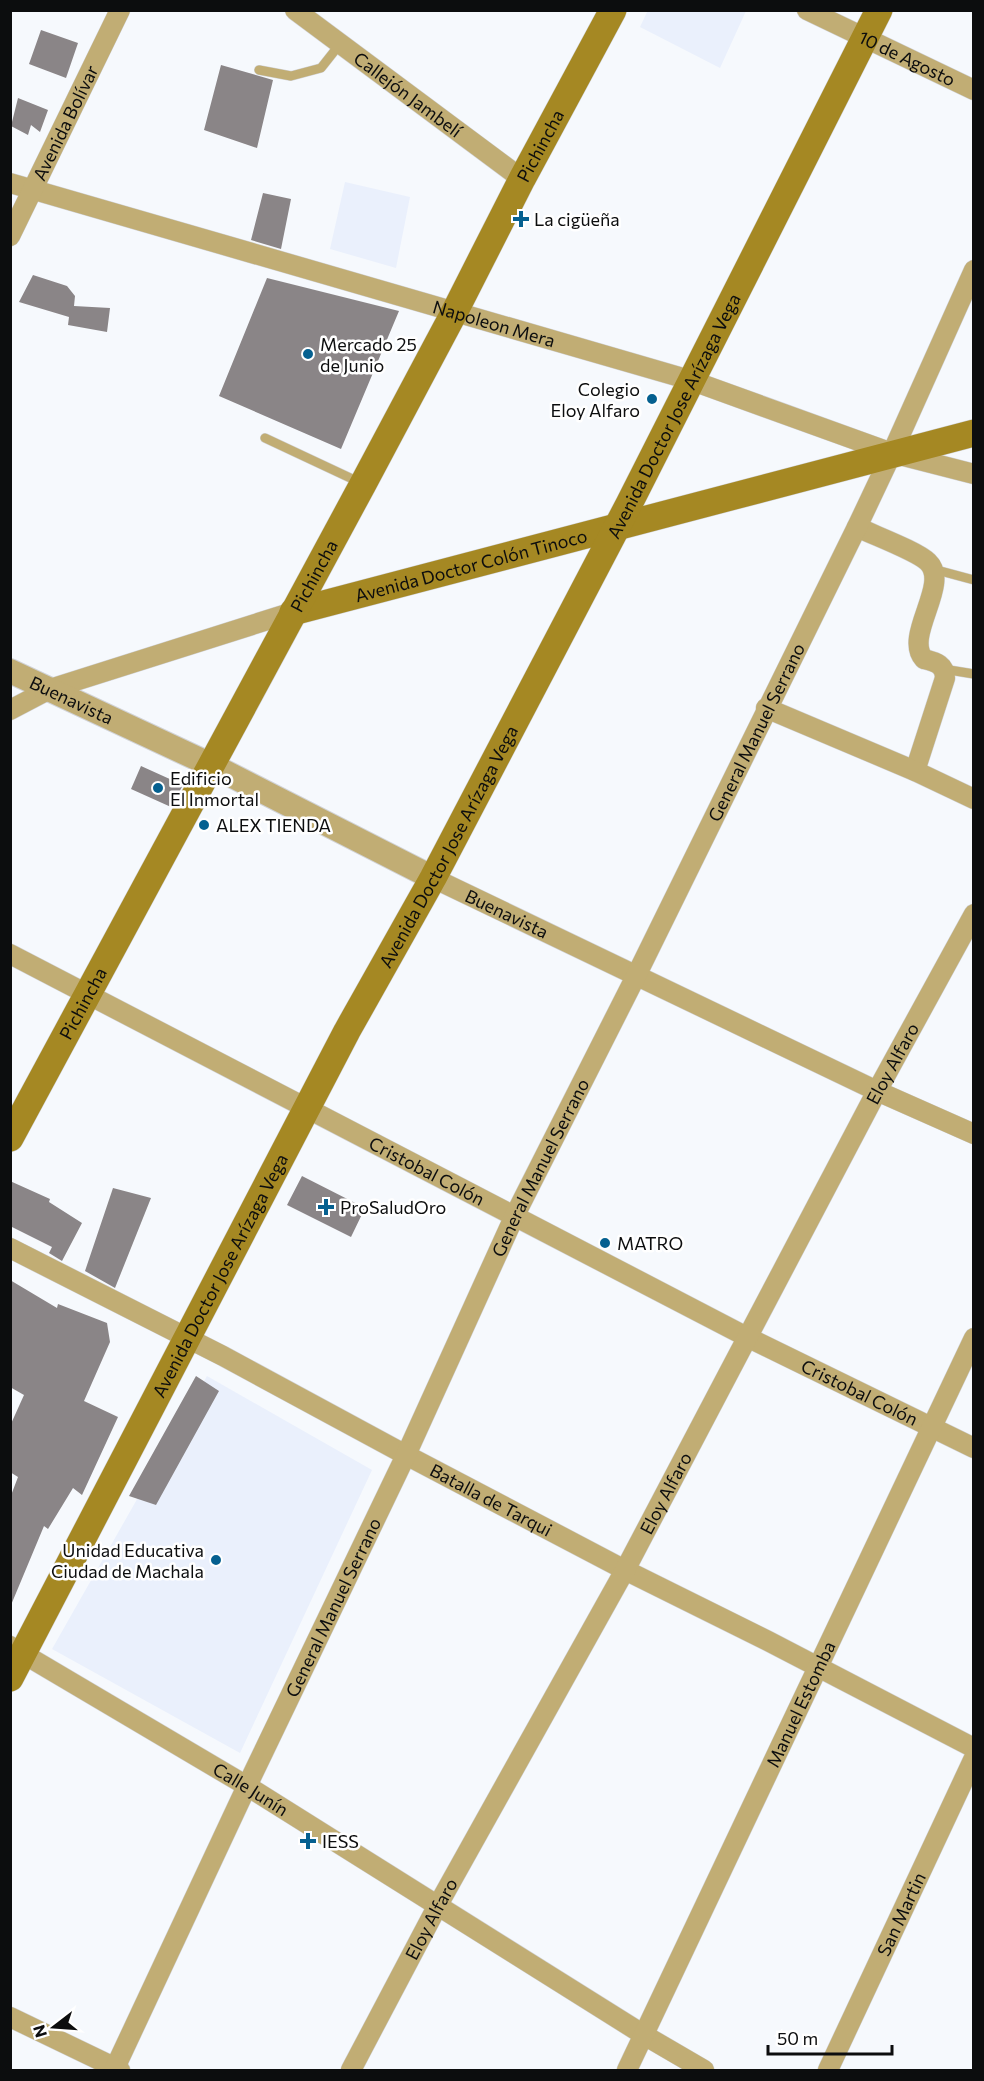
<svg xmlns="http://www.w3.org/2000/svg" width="984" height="2081" font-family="Commissioner,sans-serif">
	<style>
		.built { fill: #eaf0fc }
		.building { fill: #8a8587 }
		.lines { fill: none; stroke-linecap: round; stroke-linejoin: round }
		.service-casing { stroke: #d1d3d7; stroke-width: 10 }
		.minor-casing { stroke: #d1d3d7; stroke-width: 21 }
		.tertiary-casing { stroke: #d1d3d7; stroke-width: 26 }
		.secondary-casing { stroke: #d1d3d7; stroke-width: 28 }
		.service { stroke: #c1ad74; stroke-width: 9 }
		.minor { stroke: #c1ad74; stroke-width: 20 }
		.tertiary { stroke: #c1ad74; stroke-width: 24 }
		.secondary { stroke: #a58823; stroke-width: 27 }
		.poi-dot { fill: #056090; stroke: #fff; stroke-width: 2 }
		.labels { text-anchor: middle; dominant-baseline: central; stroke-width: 5; stroke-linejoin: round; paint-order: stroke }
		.street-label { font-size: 18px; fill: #0c0d0e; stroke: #fff }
		.poi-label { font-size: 18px; fill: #0c0d0e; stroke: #fff; text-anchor: start }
	</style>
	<rect width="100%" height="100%" fill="#f6f9fd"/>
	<path class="built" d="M 648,10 L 746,10 L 746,11 L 720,68 L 640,27 Z
		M 345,182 L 410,197 L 396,268 L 330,249 Z
		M 207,1376 L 372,1470 L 240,1753 L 52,1649 Z"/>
	<path class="building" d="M 41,30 L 78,43 L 66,78 L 29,64 Z
		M 221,65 L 273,80 L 257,148 L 204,130 Z
		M 18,98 L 48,110 L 40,132 L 31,125 L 28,135 L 11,126 Z
		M 263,193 L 291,199 L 281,249 L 251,240 Z
		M 33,275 L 67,286 L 75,296 L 74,306 L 110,308 L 107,332 L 68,325 L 69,317 L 19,302 Z
		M 267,278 L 399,311 L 341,449 L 219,396 Z
		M 141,766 L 183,785 L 171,807 L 131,789 Z
		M 302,1176 L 365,1208 L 351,1237 L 287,1205 Z
		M 10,1181 L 50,1199 L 49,1202 L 82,1223 L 62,1261 L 49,1253 L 52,1247 L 10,1226 Z
		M 113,1188 L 151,1198 L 115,1288 L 85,1271 Z
		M 10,1280 L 57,1308 L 58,1304 L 107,1323 L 110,1342 L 84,1401 L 118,1417 L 82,1495 L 73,1488 L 48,1529 L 44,1526 L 11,1605 L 10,1498 L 18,1477 L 10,1472 L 10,1426 L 24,1395 L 10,1387 Z
		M 196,1376 L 219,1391 L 156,1505 L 129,1496 Z"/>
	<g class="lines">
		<g class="service-casing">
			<path id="service" d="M 259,70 L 291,76 L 321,68 L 340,44
				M 265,438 L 361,483
				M 933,569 L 974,580
				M 943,669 L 974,674"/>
		</g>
		<g class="minor-casing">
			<g id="minor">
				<path id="s1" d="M 295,10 L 522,179"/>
				<path id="s2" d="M 807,10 L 974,90"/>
				<path id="s3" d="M 10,183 L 690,380 L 892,453 L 974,474"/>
				<path id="s4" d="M 10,236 L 120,10"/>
				<path d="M 857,527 C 873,535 917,551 928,562 C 951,584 903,636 924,659 C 935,662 945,664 945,678 L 915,771"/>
				<path d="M 766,708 L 915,771 L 974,799"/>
				<path d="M 10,710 L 50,689 L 293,612"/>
				<path id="s5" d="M 433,878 L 877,1091 L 974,1134"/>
				<path id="s6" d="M 10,954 L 747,1337 L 974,1448"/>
				<path id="s7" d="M 10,1248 L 223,1356 L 406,1455 L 625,1570 L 768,1641 L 974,1748"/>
				<path id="s8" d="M 10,1646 L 247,1786 L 644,2035 L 704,2070"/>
				<path d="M 10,2017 L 120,2070"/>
				<path id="s9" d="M 114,2070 L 247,1786 L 406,1455 L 515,1215 L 636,976 L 857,527 L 892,453 L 974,270"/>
				<path id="s10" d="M 351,2070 L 438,1905 L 625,1570 L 877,1091 L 974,914"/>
				<path id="s11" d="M 627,2070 L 974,1338"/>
				<path id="s12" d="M 828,2070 L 974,1758"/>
			</g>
		</g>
		<g class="tertiary-casing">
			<g id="tertiary">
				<path id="s13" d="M 10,671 L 211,765 L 433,878"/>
			</g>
		</g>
		<g class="secondary-casing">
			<g id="secondary">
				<path id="s14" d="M 293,612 L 974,433"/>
				<path id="s15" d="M 10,1138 L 363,484 L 454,313 L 522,179 L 613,10"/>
				<path id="s16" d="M 10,1678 L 347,1031 L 433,878 L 629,504 L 879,10"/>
			</g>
		</g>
		<use href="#service" class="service"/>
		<use href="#minor" class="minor"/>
		<use href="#tertiary" class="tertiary"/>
		<use href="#secondary" class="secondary"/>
	</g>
	<g class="poi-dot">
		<path d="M518 210h6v6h6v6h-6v6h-6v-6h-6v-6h6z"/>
		<circle cx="308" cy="354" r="6"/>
		<circle cx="652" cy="399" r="6"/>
		<circle cx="158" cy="788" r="6"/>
		<circle cx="204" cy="825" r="6"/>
		<path d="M323 1198h6v6h6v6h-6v6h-6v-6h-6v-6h6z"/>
		<circle cx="605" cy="1243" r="6"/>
		<circle cx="216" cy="1560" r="6"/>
		<path d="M305 1832h6v6h6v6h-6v6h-6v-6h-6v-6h6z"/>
	</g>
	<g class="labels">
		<g class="street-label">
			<text stroke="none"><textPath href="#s2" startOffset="111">10 de Agosto</textPath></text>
			<text stroke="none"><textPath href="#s1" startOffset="141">Callejón Jambelí</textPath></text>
			<text stroke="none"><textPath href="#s4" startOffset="126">Avenida Bolívar</textPath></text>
			<text stroke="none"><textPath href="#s15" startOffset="1125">Pichincha</textPath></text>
			<text stroke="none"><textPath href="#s3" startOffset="504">Napoleon Mera</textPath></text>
			<text stroke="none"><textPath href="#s16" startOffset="1426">Avenida Doctor Jose Arízaga Vega</textPath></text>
			<text stroke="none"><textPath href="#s14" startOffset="184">Avenida Doctor Colón Tinoco</textPath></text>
			<text stroke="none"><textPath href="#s15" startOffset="639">Pichincha</textPath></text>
			<text stroke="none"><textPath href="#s13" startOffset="68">Buenavista</textPath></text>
			<text stroke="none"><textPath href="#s9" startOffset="1484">General Manuel Serrano</textPath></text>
			<text stroke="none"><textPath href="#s16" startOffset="940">Avenida Doctor Jose Arízaga Vega</textPath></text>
			<text stroke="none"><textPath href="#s5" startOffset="82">Buenavista</textPath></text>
			<text stroke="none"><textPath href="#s15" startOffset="153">Pichincha</textPath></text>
			<text stroke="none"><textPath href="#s10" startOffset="1143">Eloy Alfaro</textPath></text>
			<text stroke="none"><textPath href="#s9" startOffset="998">General Manuel Serrano</textPath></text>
			<text stroke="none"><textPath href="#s6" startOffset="470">Cristobal Colón</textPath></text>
			<text stroke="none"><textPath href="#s16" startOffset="454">Avenida Doctor Jose Arízaga Vega</textPath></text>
			<text stroke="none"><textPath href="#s6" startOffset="956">Cristobal Colón</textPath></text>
			<text stroke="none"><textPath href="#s10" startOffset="657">Eloy Alfaro</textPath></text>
			<text stroke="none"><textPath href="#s7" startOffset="543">Batalla de Tarqui</textPath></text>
			<text stroke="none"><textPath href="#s9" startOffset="512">General Manuel Serrano</textPath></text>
			<text stroke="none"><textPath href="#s11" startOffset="405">Manuel Estomba</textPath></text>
			<text stroke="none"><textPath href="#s8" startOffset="280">Calle Junín</textPath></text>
			<text stroke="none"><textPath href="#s12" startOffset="172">San Martin</textPath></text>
			<text stroke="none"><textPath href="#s10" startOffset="171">Eloy Alfaro</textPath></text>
		</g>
		<g class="poi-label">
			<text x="534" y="219">La cigüeña</text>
			<text x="320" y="344">Mercado 25<tspan x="320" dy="21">de Junio</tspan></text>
			<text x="640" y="389" text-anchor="end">Colegio<tspan x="640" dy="21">Eloy Alfaro</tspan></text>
			<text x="170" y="778">Edificio<tspan x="170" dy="21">El Inmortal</tspan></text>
			<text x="216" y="825">ALEX TIENDA</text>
			<text x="340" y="1207">ProSaludOro</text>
			<text x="617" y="1243">MATRO</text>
			<text x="204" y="1550" text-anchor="end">Unidad Educativa<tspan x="204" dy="21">Ciudad de Machala</tspan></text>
			<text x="322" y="1841">IESS</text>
		</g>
	</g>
	<rect width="984" height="2081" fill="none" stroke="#0c0d0e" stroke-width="24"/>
	<g transform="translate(54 2027) rotate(253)" stroke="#ffffff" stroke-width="4.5" paint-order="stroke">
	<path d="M0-4.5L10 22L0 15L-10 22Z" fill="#0c0d0e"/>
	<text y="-9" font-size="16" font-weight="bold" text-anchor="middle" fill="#0c0d0e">N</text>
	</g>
	<path d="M768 2045v9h124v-9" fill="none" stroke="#0c0d0e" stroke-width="3"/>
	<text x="777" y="2045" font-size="18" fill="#0c0d0e" stroke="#ffffff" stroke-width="4.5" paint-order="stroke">50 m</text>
</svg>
